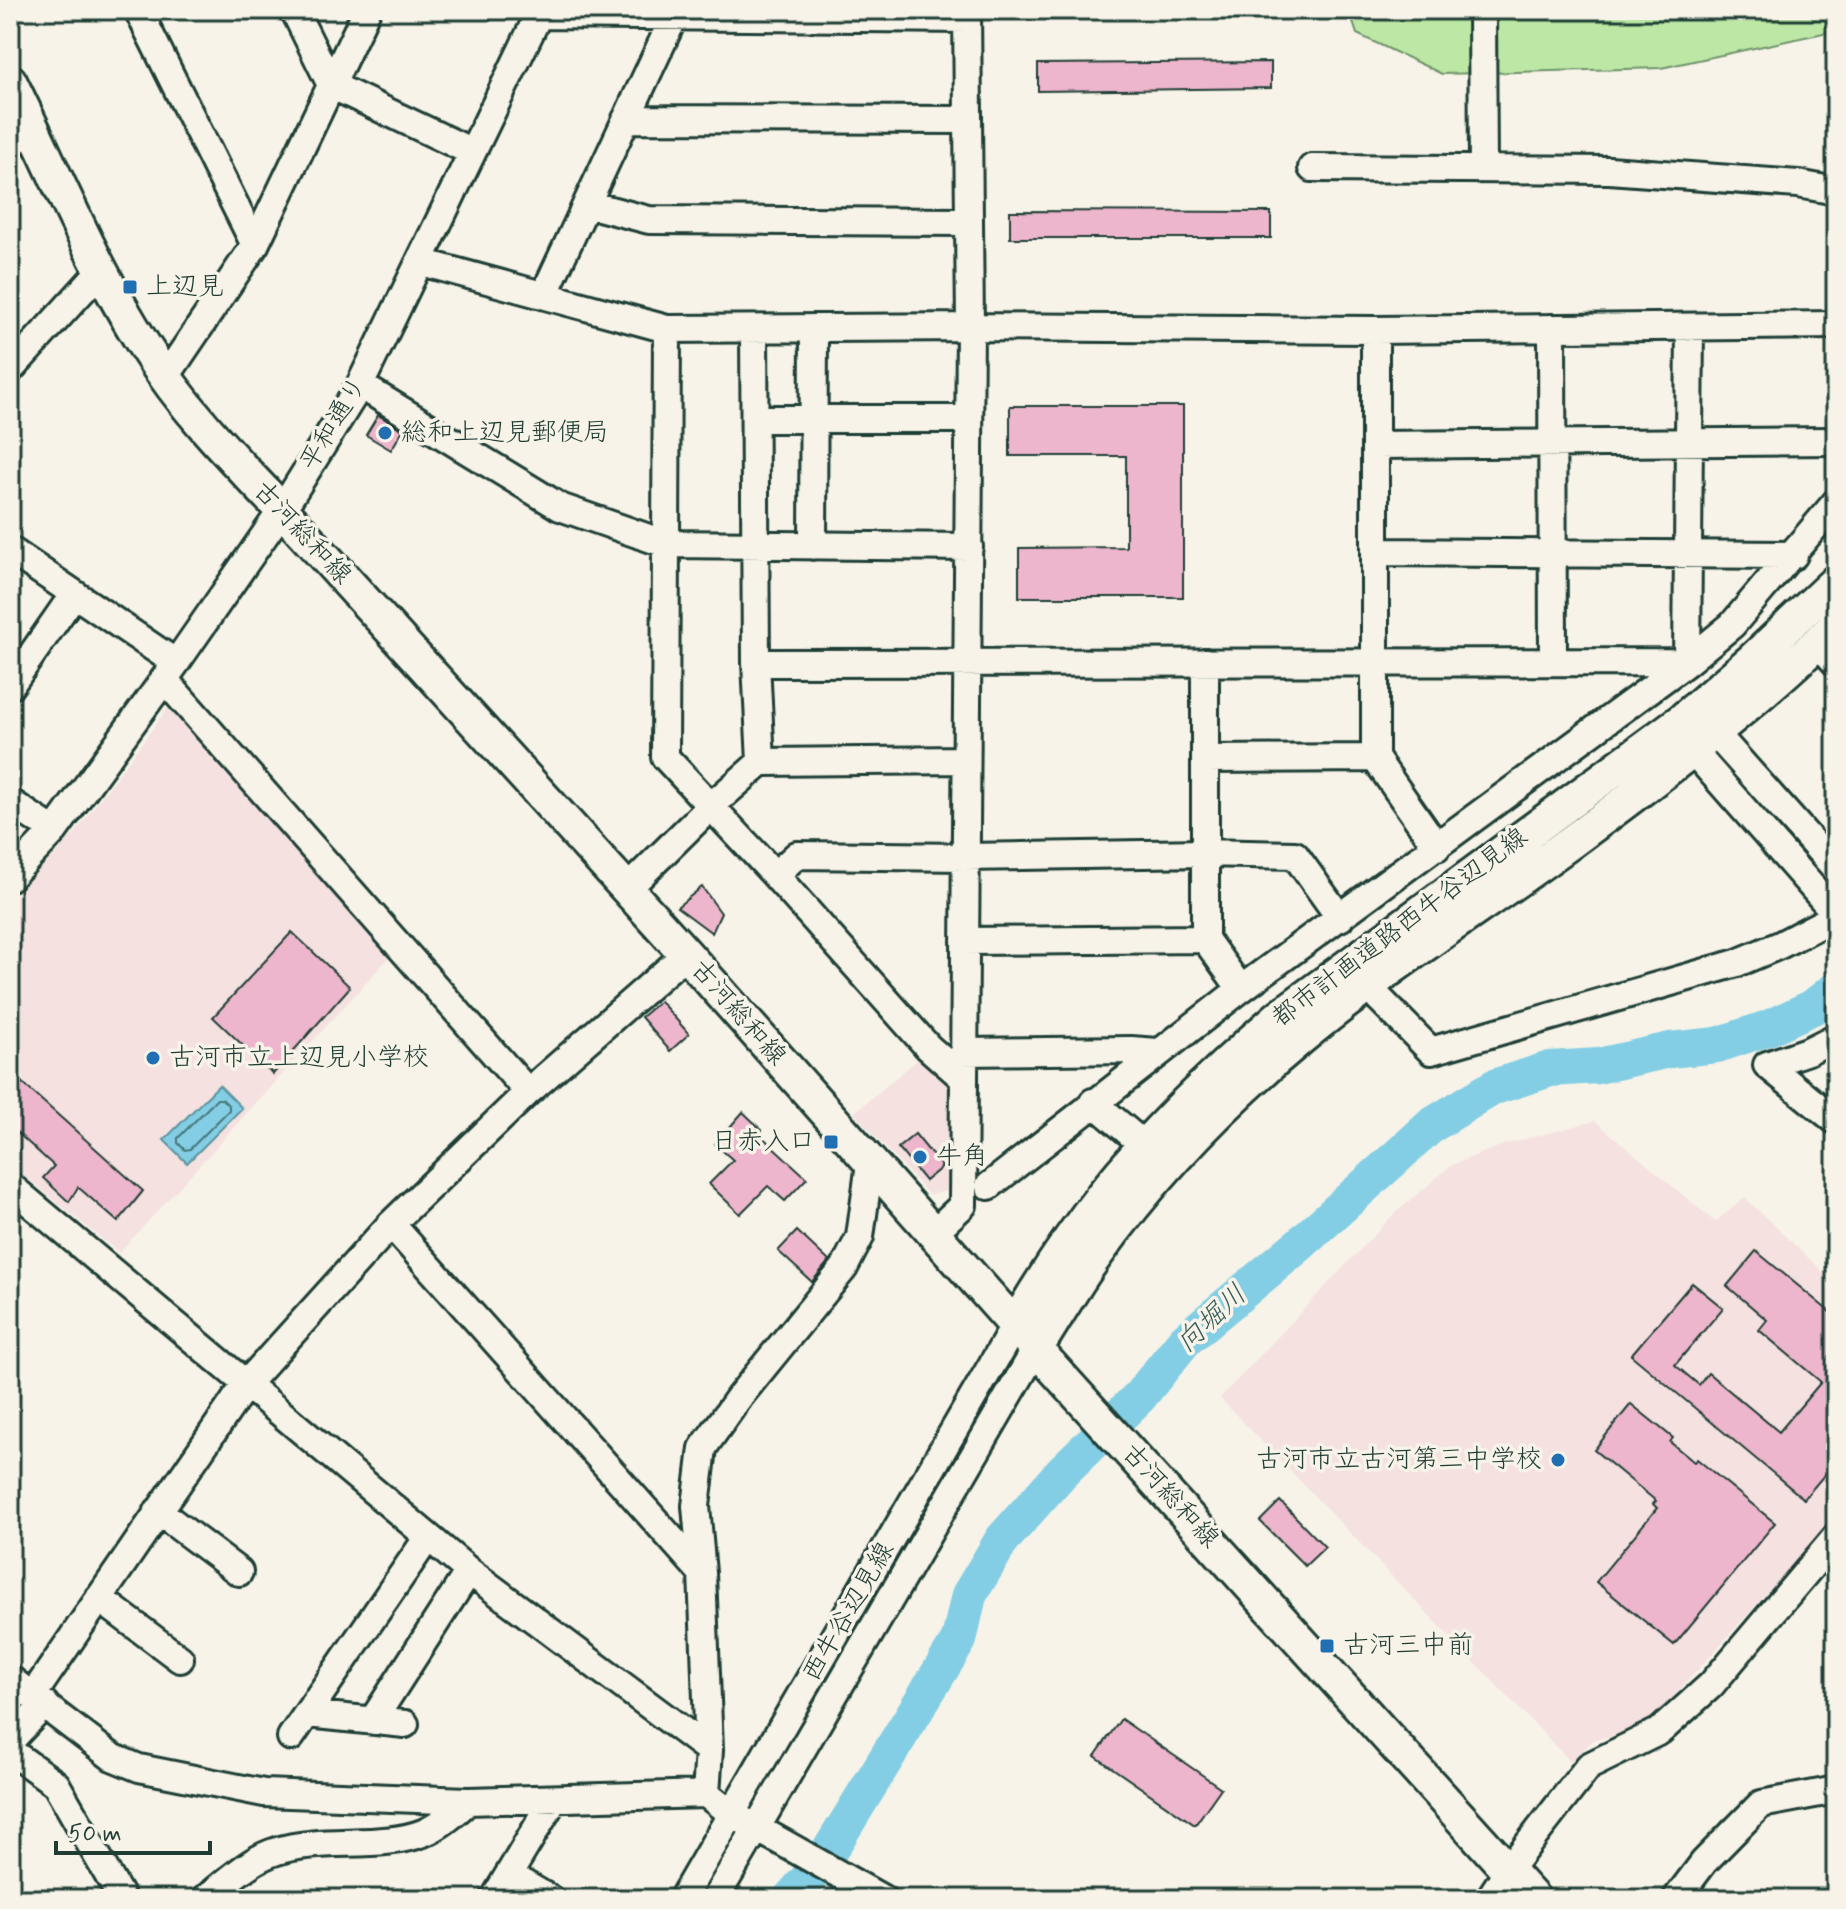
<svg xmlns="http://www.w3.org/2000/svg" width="1846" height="1909" font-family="Mynerve,'Klee One',sans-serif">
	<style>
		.built { fill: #f4e1e0 }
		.green { fill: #bde7a4; stroke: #6e926c; stroke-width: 2 }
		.water { fill: #83cee4; stroke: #5b949e; stroke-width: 2 }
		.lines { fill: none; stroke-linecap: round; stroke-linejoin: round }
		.shore { stroke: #47777a; stroke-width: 2 }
		.river { stroke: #83cee4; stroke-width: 36 }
		.building { fill: #eeb6cc; stroke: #1f3d34; stroke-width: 2 }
		.minor-casing { stroke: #1f3d34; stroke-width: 32 }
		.major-casing { stroke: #1f3d34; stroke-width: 38 }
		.minor { stroke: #f7f3e8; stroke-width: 26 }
		.major { stroke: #f7f3e8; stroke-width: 32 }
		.poi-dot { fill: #1f6fb2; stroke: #f7f3e8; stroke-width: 3 }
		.labels { text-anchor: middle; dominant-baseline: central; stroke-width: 7; stroke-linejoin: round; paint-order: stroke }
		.poi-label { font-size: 26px; fill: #1f3d34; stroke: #f7f3e8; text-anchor: start }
		.street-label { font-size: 26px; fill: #1f3d34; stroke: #f7f3e8 }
		.water-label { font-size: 28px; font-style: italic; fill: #335a57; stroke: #f7f3e8 }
	</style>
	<rect width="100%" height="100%" fill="#f7f3e8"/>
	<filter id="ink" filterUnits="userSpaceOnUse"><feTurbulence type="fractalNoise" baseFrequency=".0125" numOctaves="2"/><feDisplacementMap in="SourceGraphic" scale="16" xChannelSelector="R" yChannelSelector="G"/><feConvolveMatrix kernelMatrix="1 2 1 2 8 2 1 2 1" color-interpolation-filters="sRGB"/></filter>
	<g filter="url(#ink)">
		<path class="built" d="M 168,708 L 394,952 L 119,1253 L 10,1164 L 10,900 L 74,834 Z
			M 923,1055 L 954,1086 L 947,1191 L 929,1195 L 854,1113 Z
			M 1595,1121 L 1715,1222 L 1745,1198 L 1836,1284 L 1836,1522 L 1819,1536 L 1652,1720 L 1630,1732 L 1593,1740 L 1571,1762 L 1220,1398 L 1393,1215 L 1452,1165 L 1503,1145 Z"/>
		<path class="green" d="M 1349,10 L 1833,10 L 1833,31 L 1661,68 L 1442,74 L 1357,34 Z"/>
		<path class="water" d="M 219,1085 L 242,1108 L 187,1163 L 164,1140 Z"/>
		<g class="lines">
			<path class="shore" d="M 217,1099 L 222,1099 L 229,1106 L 229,1110 L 190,1149 L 185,1150 L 178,1143 L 178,1138 Z"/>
			<path class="river" d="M 790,1899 L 822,1863 L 959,1640 L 969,1595 L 1002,1540 L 1062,1472 L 1140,1396 L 1185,1340 L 1300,1244 L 1432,1125 L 1494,1087 L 1550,1069 L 1598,1066 L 1670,1050 L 1717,1045 L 1768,1028 L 1813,1007 L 1836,989"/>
		</g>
		<path class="building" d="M 1271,62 L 1271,88 L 1038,91 L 1038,64 Z
			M 1010,211 L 1271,212 L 1271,238 L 1010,238 Z
			M 1010,406 L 1183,406 L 1183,597 L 1019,597 L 1019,548 L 1126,547 L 1126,456 L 1010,456 Z
			M 378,415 L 403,430 L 391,450 L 366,435 Z
			M 702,887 L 721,913 L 712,933 L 677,907 Z
			M 292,932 L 350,987 L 273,1074 L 213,1017 Z
			M 660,1001 L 689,1034 L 670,1051 L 641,1017 Z
			M 10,1072 L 143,1191 L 118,1222 L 78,1187 L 69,1202 L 43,1178 L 54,1166 L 10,1126 Z
			M 743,1112 L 762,1130 L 759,1134 L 807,1178 L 785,1201 L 768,1186 L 740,1214 L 709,1184 L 733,1160 L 715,1144 Z
			M 915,1134 L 942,1167 L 925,1181 L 898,1148 Z
			M 797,1231 L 829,1261 L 812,1282 L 778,1251 Z
			M 1756,1251 L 1836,1317 L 1836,1461 L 1804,1499 L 1631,1355 L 1692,1283 L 1723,1308 L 1675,1365 L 1699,1385 L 1708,1373 L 1779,1432 L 1821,1382 L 1759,1330 L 1767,1320 L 1727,1286 Z
			M 1631,1404 L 1673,1438 L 1670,1442 L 1694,1462 L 1697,1459 L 1775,1523 L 1674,1645 L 1596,1582 L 1657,1508 L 1653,1504 L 1656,1501 L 1594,1450 Z
			M 1280,1501 L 1325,1547 L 1305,1566 L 1260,1521 Z
			M 1121,1719 L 1221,1788 L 1195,1825 L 1095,1756 Z"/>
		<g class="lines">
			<g class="minor-casing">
				<path id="minor" d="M 138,10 L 255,245
					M 294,10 L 331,85 L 472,152
					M 1482,10 L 1483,169
					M 538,15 L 967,19
					M 626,119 L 968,120
					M 10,147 L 30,123
					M 1312,168 L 1609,170 L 1798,184 L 1836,191
					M 587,204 L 649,220 L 968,222
					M 421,262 L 667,329 L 970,327 L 1375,330 L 1836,325
					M 544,295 L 674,17
					M 1552,328 L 1553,662
					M 667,329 L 665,757 L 775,875 L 928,1047 L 963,1078
					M 754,329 L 756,663 L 761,762
					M 1375,330 L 1375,758 L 1437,847
					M 10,370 L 102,269
					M 165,378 L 255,245 L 367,10
					M 360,385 L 560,507 L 666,544 L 969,547
					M 755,419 L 969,419
					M 1376,445 L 1836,441
					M 813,546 L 814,328
					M 10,550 L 176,663
					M 1376,552 L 1794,555
					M 1818,643 L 1836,663
					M 1205,662 L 1205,939 L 1241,989
					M 756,663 L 1687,662 L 1690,327
					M 164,679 L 528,1092
					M 10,686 L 74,594
					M 1696,725 L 1715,733 L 1836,869
					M 1686,735 L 1692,750 L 1836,914
					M 1205,759 L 1375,758
					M 10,802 L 54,831
					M 775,875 L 797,855 L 965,857 L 1204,853 L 1295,855 L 1340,918
					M 10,877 L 54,831 L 176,663 L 282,510 L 360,385 L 541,10
					M 627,889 L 711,806 L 761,762 L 966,760
					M 965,941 L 1205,939
					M 1368,987 L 1431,1051 L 1737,963 L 1780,945 L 1836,916
					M 1836,1037 L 1808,1051 L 1767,1065 L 1836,1121
					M 963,1052 L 1131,1050 L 1157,1052
					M 1093,1102 L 1145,1146
					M 10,1186 L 469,1571 L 709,1750
					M 989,1186 L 1241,989 L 1687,662 L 1732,625 L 1836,502
					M 391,1224 L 702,1573
					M 933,1233 L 963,1205 L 970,327 L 967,10
					M 158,1511 L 239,1572
					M 99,1598 L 180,1659
					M 10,1679 L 112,1757 L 139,1768 L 264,1793 L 468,1801 L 706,1794 L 730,1813 L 883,1899
					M 33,1695 L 246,1384 L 391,1224 L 528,1092 L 686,954
					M 307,1714 L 405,1724
					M 373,1720 L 469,1571
					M 291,1737 L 428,1537
					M 10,1741 L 45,1704
					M 10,1751 L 56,1784 L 122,1899
					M 706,1794 L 709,1750 L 702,1573 L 696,1506 L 703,1448 L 740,1396 L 844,1268 L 860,1237 L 870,1163
					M 509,1875 L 550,1899
					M 205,1899 C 227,1882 250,1859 277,1851 C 320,1837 382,1849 423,1833 C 440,1826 454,1814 468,1801
					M 494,1899 L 554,1799
					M 682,1899 L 1015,1325
					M 715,1899 L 1036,1349
					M 1489,1899 L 1508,1870 L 1589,1766 L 1660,1731 L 1711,1685 L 1836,1537
					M 1676,1899 L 1704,1862 L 1761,1804 L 1836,1790"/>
			</g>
			<g class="major-casing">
				<path id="major" d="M 10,81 C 53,168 93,266 145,347 C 183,408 232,458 282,510 L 686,954 L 1036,1349 L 1534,1899
					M 1015,1325 C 1042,1279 1071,1235 1104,1193 C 1156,1128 1218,1069 1281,1015 L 1682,720 L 1752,660 L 1836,581
					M 1036,1349 C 1056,1318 1074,1286 1095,1257 C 1153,1176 1225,1101 1301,1038 C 1388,966 1484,906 1575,839 C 1665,773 1755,704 1836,625"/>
			</g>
			<use href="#minor" class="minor"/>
			<use href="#major" class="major"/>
		</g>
	</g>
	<g class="poi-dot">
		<rect x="122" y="279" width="16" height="16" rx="4"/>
		<circle cx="385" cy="433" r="8"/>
		<circle cx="153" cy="1058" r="8"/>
		<rect x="823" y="1134" width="16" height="16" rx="4"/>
		<circle cx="920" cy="1157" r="8"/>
		<circle cx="1558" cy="1460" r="8"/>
		<rect x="1319" y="1638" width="16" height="16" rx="4"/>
	</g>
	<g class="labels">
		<g class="poi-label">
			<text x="146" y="287">上辺見</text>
			<text x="401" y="433">総和上辺見郵便局</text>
			<text x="169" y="1058">古河市立上辺見小学校</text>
			<text x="815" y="1142" text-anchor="end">日赤入口</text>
			<text x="936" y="1157">牛角</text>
			<text x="1542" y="1460" text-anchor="end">古河市立古河第三中学校</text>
			<text x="1343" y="1646">古河三中前</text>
		</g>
		<g class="street-label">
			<text transform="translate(334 424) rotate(-59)">平和通り</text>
			<text transform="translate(302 533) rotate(47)">古河総和線</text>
			<text transform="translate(1400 928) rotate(-37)">都市計画道路西牛谷辺見線</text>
			<text transform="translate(738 1013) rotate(49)">古河総和線</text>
			<text transform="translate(1170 1496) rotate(48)">古河総和線</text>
			<text transform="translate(849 1612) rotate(-60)">西牛谷辺見線</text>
		</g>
		<g class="water-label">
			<text transform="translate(1212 1319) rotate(-43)">向堀川</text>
		</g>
	</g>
	<rect width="1846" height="1909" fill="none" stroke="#f7f3e8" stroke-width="40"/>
	<rect x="20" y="20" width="1806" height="1869" fill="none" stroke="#1f3d34" stroke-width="3" filter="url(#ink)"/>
	<path d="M56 1841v12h154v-12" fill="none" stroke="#1f3d34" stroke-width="4"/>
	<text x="68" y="1841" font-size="24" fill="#1f3d34" stroke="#f7f3e8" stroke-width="6" paint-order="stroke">50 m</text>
</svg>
